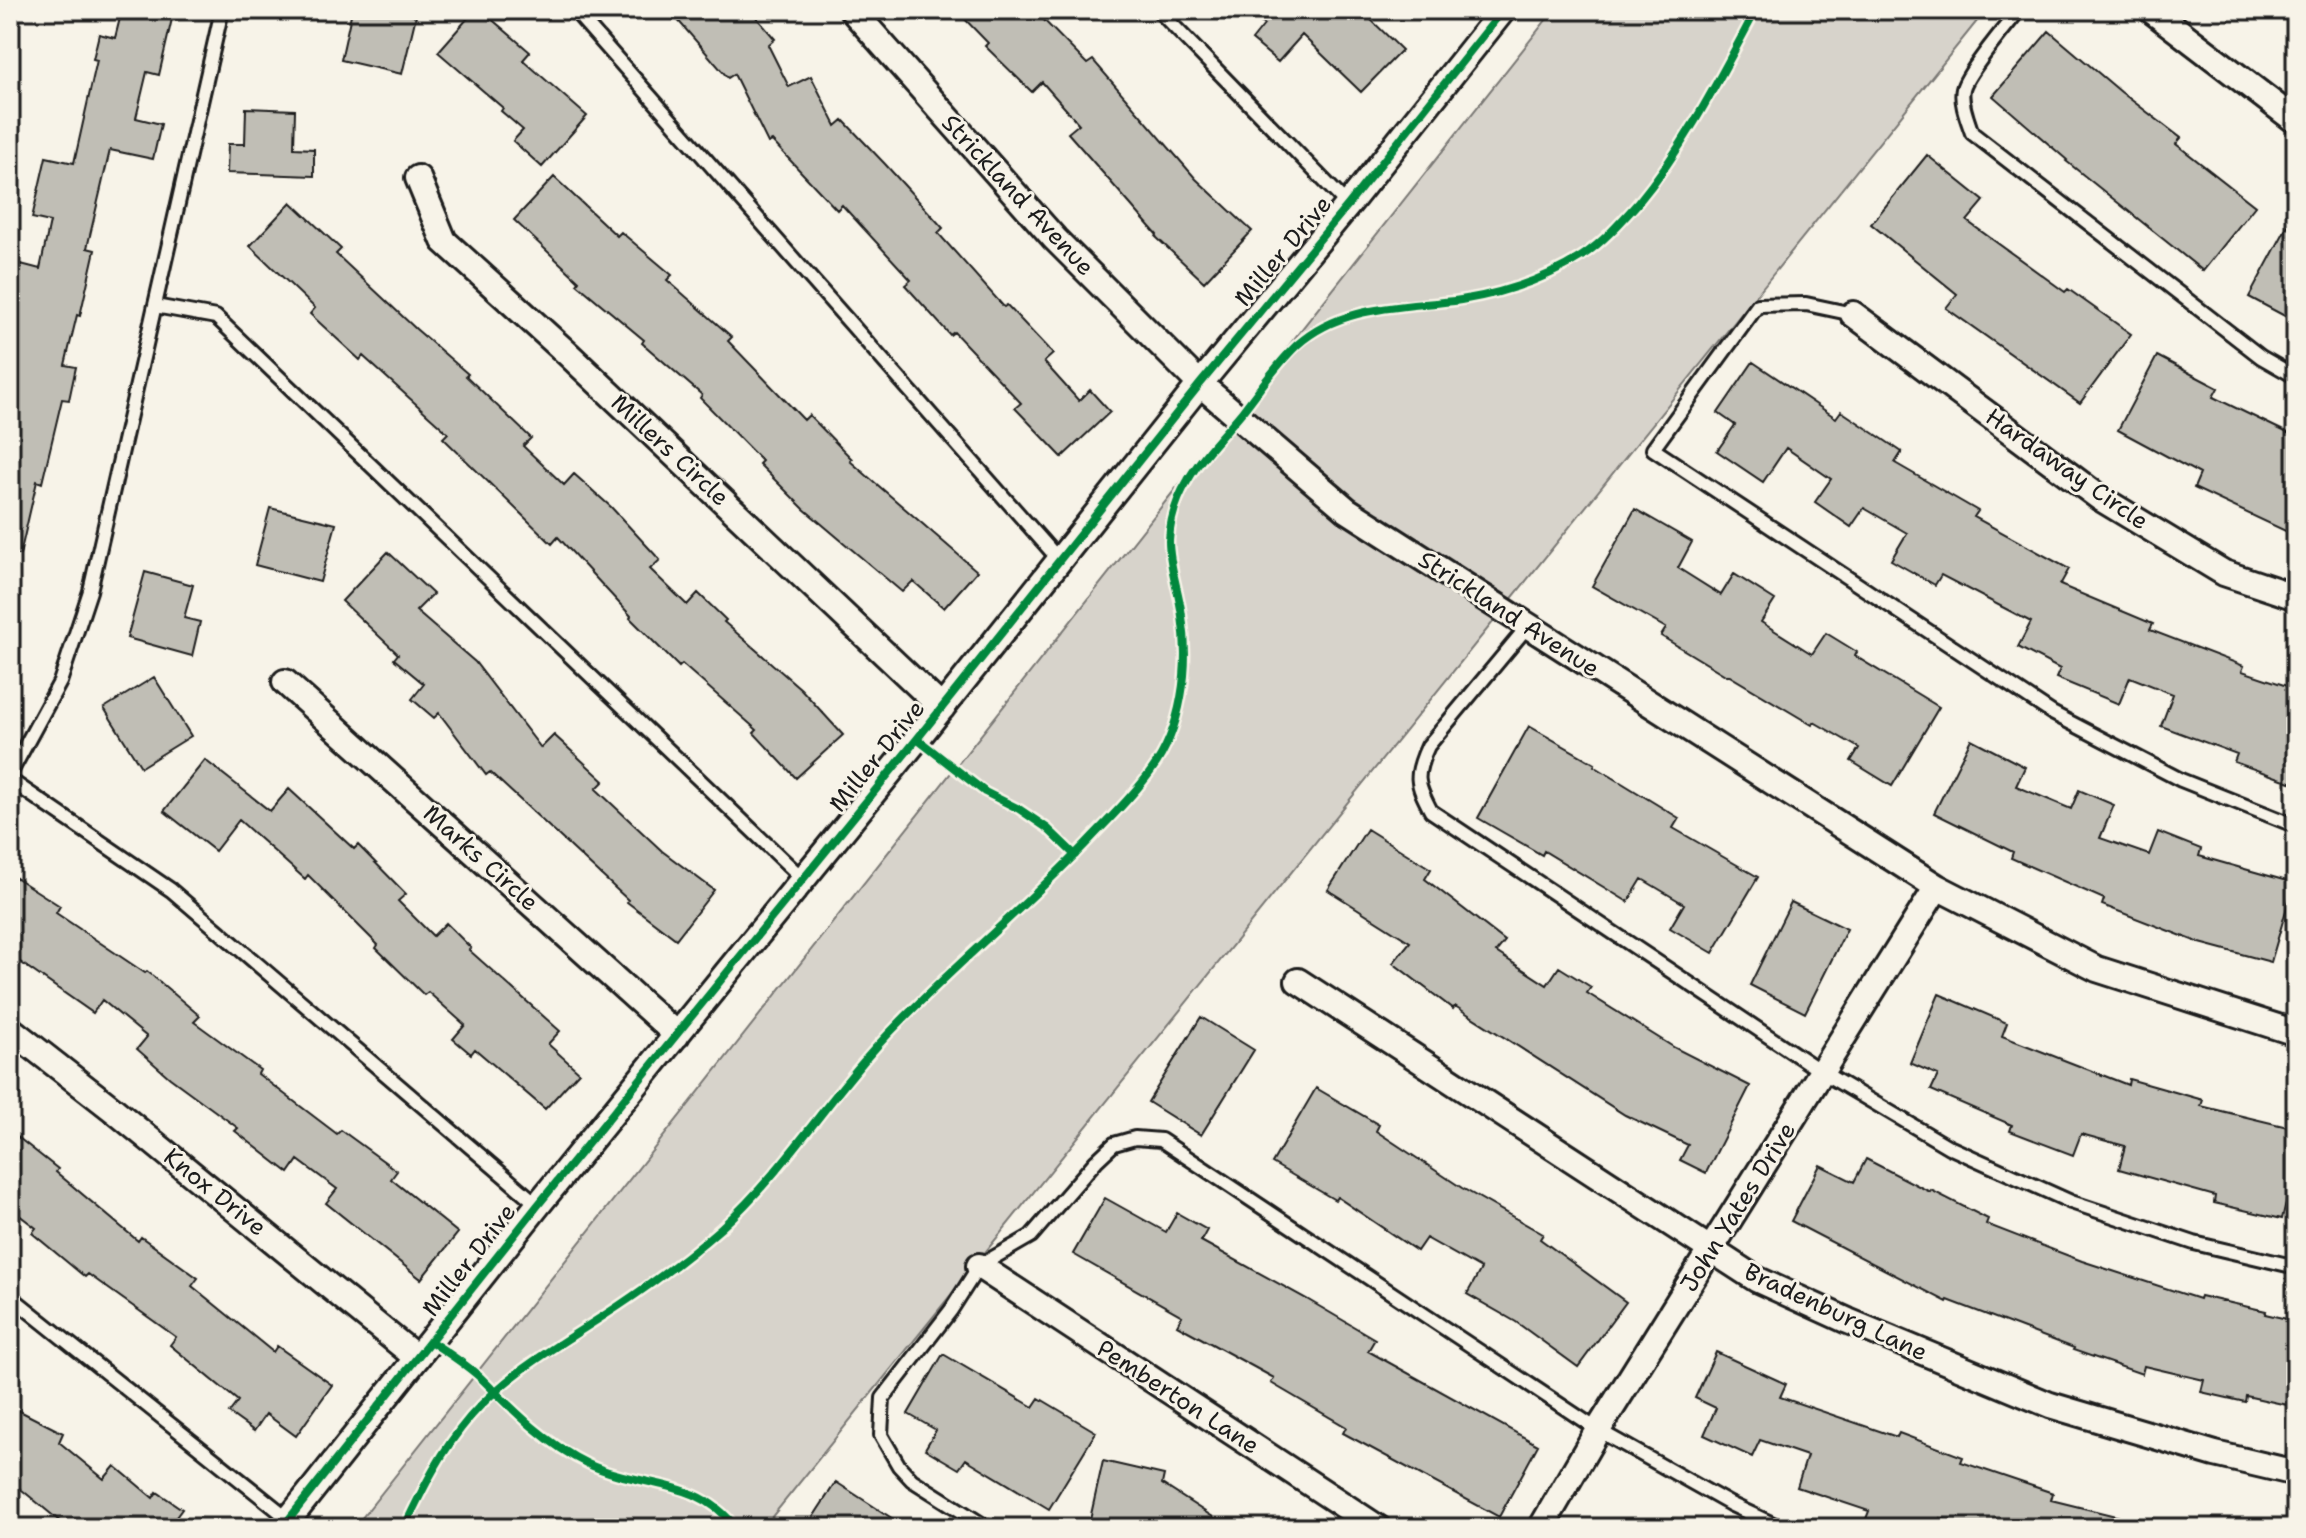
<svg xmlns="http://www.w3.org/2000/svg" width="2306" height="1538" font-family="'Shantell Sans',sans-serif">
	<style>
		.green { fill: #d7d3cb; stroke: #7a7874; stroke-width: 2 }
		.building { fill: #c0beb5; stroke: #1c1c1c; stroke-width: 2 }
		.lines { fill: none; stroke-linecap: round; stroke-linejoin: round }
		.lane-casing { stroke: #1c1c1c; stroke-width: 18 }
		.street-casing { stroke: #1c1c1c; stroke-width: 30 }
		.lane { stroke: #f7f3e8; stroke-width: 12 }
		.street { stroke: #f7f3e8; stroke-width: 24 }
		.cycleway-casing { stroke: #f7f3e8; stroke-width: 13 }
		.cycleway { stroke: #00873e; stroke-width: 8 }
		.labels { text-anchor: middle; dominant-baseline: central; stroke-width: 6; stroke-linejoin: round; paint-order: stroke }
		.street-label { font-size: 24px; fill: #1c1c1c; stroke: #f7f3e8 }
	</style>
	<rect width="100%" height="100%" fill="#f7f3e8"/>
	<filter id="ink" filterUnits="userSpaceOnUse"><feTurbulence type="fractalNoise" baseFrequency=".0125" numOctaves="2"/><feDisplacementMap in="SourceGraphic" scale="16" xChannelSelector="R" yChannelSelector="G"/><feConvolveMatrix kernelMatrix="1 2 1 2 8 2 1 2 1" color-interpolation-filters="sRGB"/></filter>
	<g filter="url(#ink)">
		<path class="green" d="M 1554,10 L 1986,10 L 763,1528 L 354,1528 Z"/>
		<path class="building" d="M 122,10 L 174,10 L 159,75 L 147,72 L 136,118 L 161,124 L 153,159 L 110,150 L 87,248 L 95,250 L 80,316 L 77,315 L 65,365 L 76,367 L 69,400 L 62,399 L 42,483 L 37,481 L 20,555 L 10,554 L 10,332 L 17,301 L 13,300 L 21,264 L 40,269 L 50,222 L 32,218 L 46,157 L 74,163 L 97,60 L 93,59 L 99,34 L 115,38 Z
			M 352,10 L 388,10 L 416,16 L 402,74 L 341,60 Z
			M 475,10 L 481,10 L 530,52 L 523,60 L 587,116 L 542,167 L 513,141 L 523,130 L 501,111 L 503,108 L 438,52 Z
			M 669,10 L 750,10 L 775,39 L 768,45 L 789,87 L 811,76 L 836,126 L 843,120 L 885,164 L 943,228 L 938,233 L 1004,307 L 1007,305 L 1053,354 L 1044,362 L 1079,401 L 1090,390 L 1110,412 L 1062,457 L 1015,408 L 1021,403 L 954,332 L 950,335 L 905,285 L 911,280 L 842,205 L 837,210 L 772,141 L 768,143 L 734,74 L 728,78 Z
			M 956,10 L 1034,10 L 1087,64 L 1093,60 L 1196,179 L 1252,231 L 1204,282 L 1156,237 L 1157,235 L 1068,133 L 1079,124 L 1042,82 L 1032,92 L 985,46 L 988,43 Z
			M 1246,10 L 1361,10 L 1402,50 L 1361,92 L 1302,35 L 1278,62 L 1252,40 L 1264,25 Z
			M 2049,31 L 2121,92 L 2181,138 L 2176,144 L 2255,206 L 2203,271 L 2066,161 L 2067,160 L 1993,96 Z
			M 246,108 L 295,110 L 294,148 L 314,149 L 314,176 L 227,173 L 228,144 L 245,144 Z
			M 1927,155 L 1984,201 L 1967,221 L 2065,292 L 2068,289 L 2131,334 L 2080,403 L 1946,308 L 1957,294 L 1871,224 Z
			M 554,177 L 617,236 L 621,232 L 672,275 L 667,280 L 732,337 L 728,341 L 804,420 L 809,415 L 852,459 L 850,461 L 977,571 L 944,608 L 913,581 L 902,592 L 804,509 L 759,464 L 762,461 L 700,398 L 702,395 L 642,343 L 644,340 L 577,284 L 579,281 L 514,220 Z
			M 291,202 L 341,249 L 336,254 L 416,329 L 468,374 L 466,376 L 531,438 L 523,446 L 564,485 L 574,474 L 611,507 L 660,560 L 650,569 L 687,605 L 698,593 L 726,620 L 724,622 L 801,689 L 843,735 L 796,778 L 754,733 L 757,730 L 682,664 L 679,667 L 630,618 L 631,616 L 558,537 L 552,544 L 443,438 L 448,433 L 363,356 L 360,360 L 310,314 L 315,308 L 250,246 Z
			M 2296,210 L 2296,322 L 2249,297 Z
			M 2157,356 L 2218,388 L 2213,397 L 2296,437 L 2296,536 L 2194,488 L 2200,474 L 2118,430 Z
			M 1753,362 L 1836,418 L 1841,411 L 1902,452 L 1895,463 L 1978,511 L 1974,517 L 2069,569 L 2060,585 L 2153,624 L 2150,630 L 2244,666 L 2242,671 L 2296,689 L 2296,784 L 2234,762 L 2237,754 L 2161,726 L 2173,694 L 2130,677 L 2119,704 L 2056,678 L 2060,669 L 2018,647 L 2031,622 L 1941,575 L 1935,585 L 1891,560 L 1907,533 L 1864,508 L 1851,527 L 1815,502 L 1831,479 L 1786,448 L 1763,482 L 1717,451 L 1735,425 L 1718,413 Z
			M 270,508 L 336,524 L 320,582 L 255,565 Z
			M 1635,509 L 1692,542 L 1678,568 L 1721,595 L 1734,574 L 1775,600 L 1761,622 L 1812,654 L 1826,633 L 1857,652 L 1855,656 L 1939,707 L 1892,786 L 1851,761 L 1859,748 L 1814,722 L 1812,725 L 1728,675 L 1727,676 L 1661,636 L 1666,628 L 1592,586 Z
			M 388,552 L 433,594 L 416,611 L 475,662 L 541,748 L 554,735 L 604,781 L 596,789 L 662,851 L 714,890 L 676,939 L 627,902 L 628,900 L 490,772 L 486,775 L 439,713 L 434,718 L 412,699 L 424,684 L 394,659 L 398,654 L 342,601 Z
			M 145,572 L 193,585 L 184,618 L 200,622 L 192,656 L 127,638 Z
			M 154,677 L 191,736 L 141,767 L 104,708 Z
			M 1529,726 L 1595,764 L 1594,766 L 1679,818 L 1673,828 L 1758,877 L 1713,953 L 1670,928 L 1684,904 L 1642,879 L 1628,902 L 1544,851 L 1542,855 L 1478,818 Z
			M 1971,739 L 2025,767 L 2016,786 L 2071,809 L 2079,790 L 2114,805 L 2100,838 L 2149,855 L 2158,832 L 2201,849 L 2199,856 L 2294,883 L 2271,962 L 2200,943 L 2102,905 L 2104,899 L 2011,858 L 2013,852 L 1934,813 Z
			M 205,760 L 270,811 L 289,789 L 354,849 L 358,845 L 406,894 L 398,901 L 433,936 L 446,923 L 471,948 L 469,950 L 560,1031 L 548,1044 L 579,1072 L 545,1109 L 475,1049 L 471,1054 L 453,1039 L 465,1025 L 428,992 L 424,995 L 376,948 L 378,945 L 308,875 L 305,879 L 239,820 L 215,851 L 164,811 Z
			M 1367,829 L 1431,869 L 1425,879 L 1505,941 L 1496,952 L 1547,985 L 1559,967 L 1591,987 L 1587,993 L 1675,1048 L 1750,1086 L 1706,1173 L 1680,1160 L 1688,1145 L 1625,1115 L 1455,1006 L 1453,1009 L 1393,963 L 1410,942 L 1328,890 Z
			M 10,874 L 60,906 L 56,913 L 145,973 L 147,971 L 200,1016 L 194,1022 L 260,1070 L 258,1074 L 337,1134 L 341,1130 L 397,1171 L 391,1179 L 458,1233 L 421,1279 L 326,1203 L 337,1189 L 298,1160 L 289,1173 L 235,1131 L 238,1128 L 170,1078 L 137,1049 L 147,1037 L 102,1000 L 93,1013 L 10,955 Z
			M 1791,902 L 1847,929 L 1805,1013 L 1750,985 Z
			M 1939,994 L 2007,1023 L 2002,1036 L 2128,1085 L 2129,1079 L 2203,1100 L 2201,1106 L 2296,1129 L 2296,1161 L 2282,1219 L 2214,1203 L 2215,1196 L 2119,1169 L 2125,1146 L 2081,1134 L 2073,1155 L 2010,1131 L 2012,1125 L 1931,1090 L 1938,1075 L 1910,1063 Z
			M 1201,1017 L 1254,1050 L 1201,1135 L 1148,1102 Z
			M 1316,1088 L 1379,1125 L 1376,1131 L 1462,1188 L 1543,1234 L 1540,1239 L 1626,1302 L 1578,1367 L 1516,1322 L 1467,1294 L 1481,1269 L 1426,1238 L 1417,1251 L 1337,1197 L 1335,1200 L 1272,1163 Z
			M 10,1131 L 58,1169 L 56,1172 L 138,1241 L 141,1237 L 198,1278 L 192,1286 L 273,1352 L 277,1346 L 332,1385 L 296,1436 L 266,1414 L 254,1431 L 229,1413 L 238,1401 L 170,1345 L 176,1337 L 88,1274 L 85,1277 L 32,1233 L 36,1228 L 10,1208 Z
			M 1866,1159 L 1930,1192 L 1931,1190 L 1988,1219 L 1986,1224 L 2082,1261 L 2199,1299 L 2200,1296 L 2266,1311 L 2265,1314 L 2296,1321 L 2296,1407 L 2246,1396 L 2245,1402 L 2201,1392 L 2204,1380 L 2144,1366 L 2142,1374 L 2073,1350 L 2074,1348 L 1948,1300 L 1947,1302 L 1791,1221 L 1820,1165 L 1854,1182 Z
			M 1105,1198 L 1166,1232 L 1177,1213 L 1207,1230 L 1201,1241 L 1305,1298 L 1375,1339 L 1368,1351 L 1538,1445 L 1499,1517 L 1343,1433 L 1346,1427 L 1271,1383 L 1274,1378 L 1177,1325 L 1182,1316 L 1073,1254 Z
			M 1716,1352 L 1786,1384 L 1780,1397 L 1897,1437 L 1899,1433 L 1963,1457 L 1961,1462 L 2053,1493 L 2051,1500 L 2128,1519 L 2127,1528 L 1970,1528 L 1940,1518 L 1936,1528 L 1890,1528 L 1866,1519 L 1869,1511 L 1797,1487 L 1807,1456 L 1760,1440 L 1752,1457 L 1704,1435 L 1716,1408 L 1695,1398 Z
			M 943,1354 L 1033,1407 L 1039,1398 L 1096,1432 L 1049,1509 L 966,1459 L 959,1469 L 925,1449 L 936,1430 L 908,1414 Z
			M 10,1406 L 63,1433 L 59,1442 L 104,1479 L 115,1466 L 153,1498 L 157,1492 L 182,1509 L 168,1528 L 68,1528 L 22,1490 L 10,1484 Z
			M 1103,1461 L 1164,1475 L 1162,1484 L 1230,1528 L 1088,1528 Z
			M 836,1482 L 907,1528 L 806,1528 Z"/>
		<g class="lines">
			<g class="lane-casing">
				<path id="lane" d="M 574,10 L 1060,561
					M 1158,10 L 1348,205
					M 2019,10 C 2007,25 1966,74 1963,89 C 1960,103 1968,121 1972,133 L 2261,357 L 2296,377
					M 155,306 L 216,317 L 803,879
					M 1853,314 L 1806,304 L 1758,305 L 1653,449 L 2052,713 L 2181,780 L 2296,826
					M 1527,627 L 1428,746 C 1414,776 1416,783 1431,811 L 1822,1072 L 1949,1147 L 2071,1202 L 2194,1243 L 2296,1267
					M 10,774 L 60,682 L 90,591 L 222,10
					M 10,780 L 171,890 L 538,1205
					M 10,1296 L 289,1519
					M 988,1528 L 912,1480 L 899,1466 L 881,1435 L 883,1398 L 951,1310 L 979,1266 L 1031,1236 L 1096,1161 L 1114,1144 L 1135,1138 L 1161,1140 L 1598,1430 L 1730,1504 L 1781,1528"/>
			</g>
			<g class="street-casing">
				<path id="street" d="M 852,10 L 1055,239 L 1200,384 L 1347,510 L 1937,887 L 2097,969 L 2296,1033
					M 2151,10 L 2296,121
					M 418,178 L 444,241 L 568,354 L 942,708
					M 1853,314 L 2100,498 L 2224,573 L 2296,597
					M 285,682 L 677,1035
					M 1298,981 L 1756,1279 L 1848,1321 L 2050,1405 L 2215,1454 L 2296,1473
					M 10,1029 L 115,1111 L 417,1358
					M 979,1266 L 1378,1528
					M 282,1528 L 538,1205 L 917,739 L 1200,384 L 1348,205 L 1503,10
					M 1541,1528 L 1598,1430 L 1937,887"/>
			</g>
			<use href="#lane" class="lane"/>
			<use href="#street" class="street"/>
			<g class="cycleway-casing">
				<path id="cycleway" d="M 917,739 L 985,792 L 1019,809 L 1047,828 L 1075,855
					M 430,1341 C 448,1353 469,1366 484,1381 C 515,1412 548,1445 588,1464 C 641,1489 697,1476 736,1528
					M 282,1528 L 538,1205 L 917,739 L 1200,384 L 1348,205 L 1503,10
					M 404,1528 C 423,1488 441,1451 470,1417 C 511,1370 566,1341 617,1307 C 653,1283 688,1257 721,1228 C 788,1168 834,1088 898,1024 C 961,959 1031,902 1093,836 C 1113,815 1134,795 1151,771 C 1182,729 1190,667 1182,616 C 1179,591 1169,566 1169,541 C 1170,520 1177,498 1188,480 C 1202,455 1224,434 1242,412 C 1260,389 1276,365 1297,345 C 1342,304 1405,308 1461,300 C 1504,293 1546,279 1582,256 C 1603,242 1621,222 1637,204 C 1686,145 1720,77 1756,10"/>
			</g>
			<use href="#cycleway" class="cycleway"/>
		</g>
	</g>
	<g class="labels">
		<g class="street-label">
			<text transform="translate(1018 195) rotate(47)">Strickland Avenue</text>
			<text transform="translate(1283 251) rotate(-50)">Miller Drive</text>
			<text transform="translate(670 450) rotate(43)">Millers Circle</text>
			<text transform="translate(2067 469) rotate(35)">Hardaway Circle</text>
			<text transform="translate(1509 614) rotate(33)">Strickland Avenue</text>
			<text transform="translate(877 756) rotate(-51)">Miller Drive</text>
			<text transform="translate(481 858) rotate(42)">Marks Circle</text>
			<text transform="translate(215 1192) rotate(39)">Knox Drive</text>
			<text transform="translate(1738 1207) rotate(-58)">John Yates Drive</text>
			<text transform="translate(469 1260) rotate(-52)">Miller Drive</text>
			<text transform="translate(1836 1312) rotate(25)">Bradenburg Lane</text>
			<text transform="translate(1178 1397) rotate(33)">Pemberton Lane</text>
		</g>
	</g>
	<rect width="2306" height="1538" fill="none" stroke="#f7f3e8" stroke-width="40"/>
	<rect x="20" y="20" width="2266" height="1498" fill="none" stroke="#1c1c1c" stroke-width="3" filter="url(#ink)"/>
</svg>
